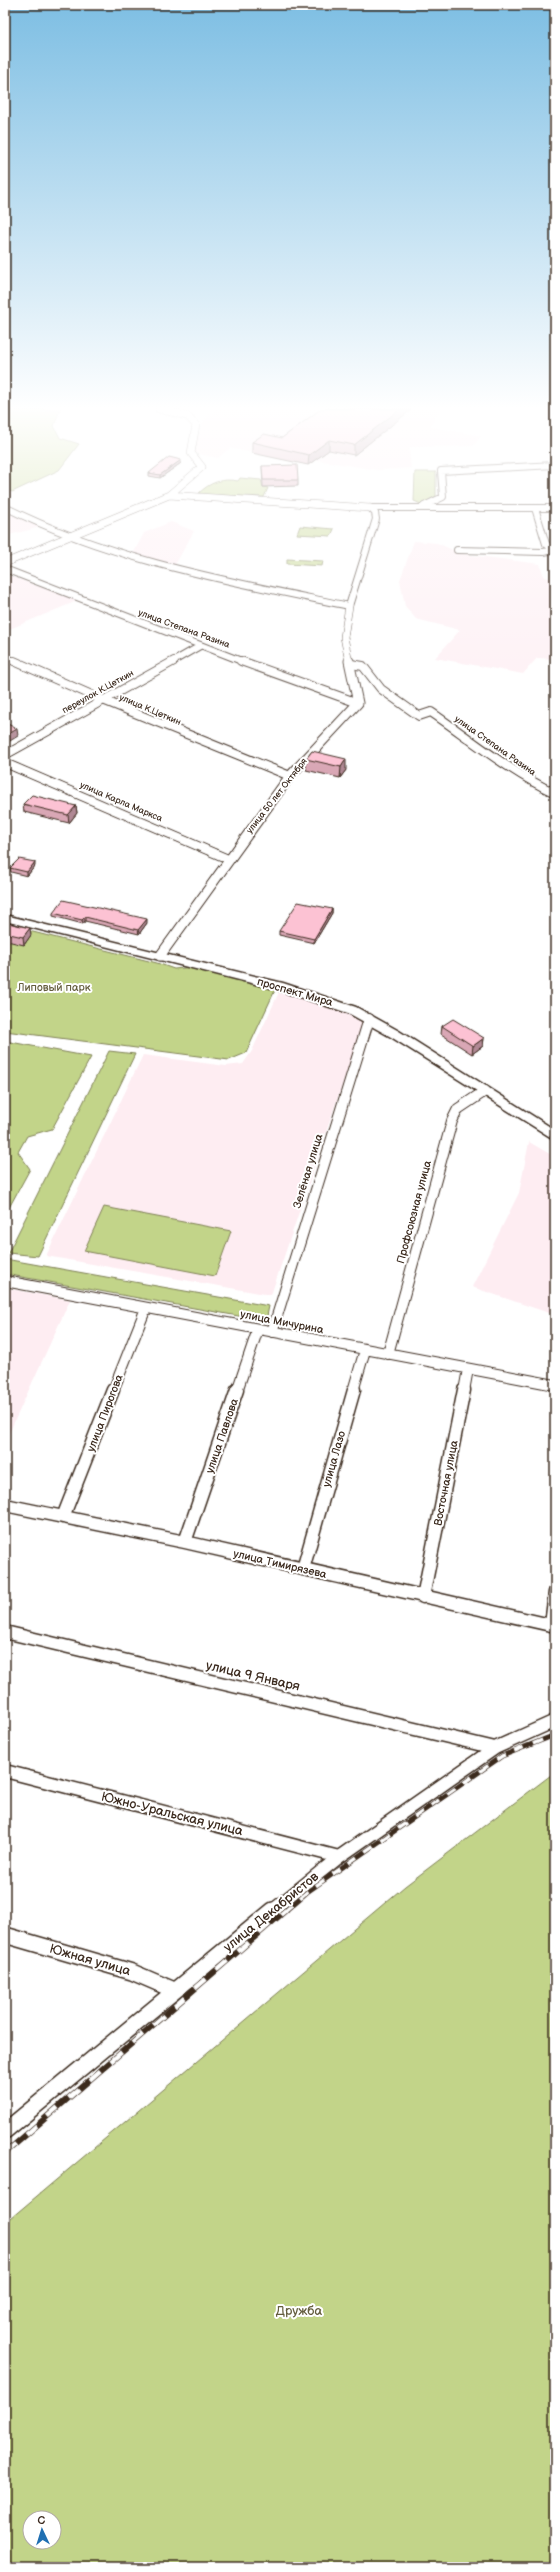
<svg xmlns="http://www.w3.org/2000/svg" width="560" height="2572" font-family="'Balsamiq Sans',sans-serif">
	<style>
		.built { fill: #feedf2 }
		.green { fill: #c2d489; stroke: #7e7f54; fill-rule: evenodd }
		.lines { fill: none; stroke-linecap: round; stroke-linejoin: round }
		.minor-far4-casing { stroke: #3b2a1e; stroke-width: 8 }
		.minor-far3-casing { stroke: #3b2a1e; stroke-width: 10 }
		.minor-far2-casing { stroke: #3b2a1e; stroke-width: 12 }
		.minor-far1-casing { stroke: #3b2a1e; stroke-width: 15 }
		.minor-casing { stroke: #3b2a1e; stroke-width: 18 }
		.tertiary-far1-casing { stroke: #3b2a1e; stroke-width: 8 }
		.tertiary-casing { stroke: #3b2a1e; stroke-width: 11 }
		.secondary-casing { stroke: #3b2a1e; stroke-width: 3 }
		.minor-far4 { stroke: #fff; stroke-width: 6 }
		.minor-far3 { stroke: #fff; stroke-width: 8 }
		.minor-far2 { stroke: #fff; stroke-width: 10 }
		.minor-far1 { stroke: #fff; stroke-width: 12 }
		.minor { stroke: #fff; stroke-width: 15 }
		.tertiary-far1 { stroke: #fff; stroke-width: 7 }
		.tertiary { stroke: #fff; stroke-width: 9 }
		.secondary { fill: #fff; fill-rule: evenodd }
		.rail-far1-casing { stroke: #3b2a1e; stroke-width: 5 }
		.rail-casing { stroke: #3b2a1e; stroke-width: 6 }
		.rail-far1 { stroke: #fff; stroke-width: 3.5; stroke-dasharray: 10; stroke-linecap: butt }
		.rail { stroke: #fff; stroke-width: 4.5; stroke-dasharray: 14; stroke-linecap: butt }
		.wall { fill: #d9a7b5; stroke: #3b2a1e }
		.shaded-wall { fill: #b08894; stroke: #3b2a1e }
		.building { fill: #fcc2d3; stroke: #3b2a1e }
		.labels { text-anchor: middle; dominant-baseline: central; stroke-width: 4; stroke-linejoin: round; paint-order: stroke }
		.far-street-label { font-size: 9px; fill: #3b2a1e; stroke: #fff }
		.park-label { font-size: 11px; fill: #645d3e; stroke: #fff }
		.street-label { font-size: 11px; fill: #3b2a1e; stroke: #fff }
		.near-street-label { font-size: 13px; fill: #3b2a1e; stroke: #fff }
		.near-park-label { font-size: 13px; fill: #645d3e; stroke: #fff }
	</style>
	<rect width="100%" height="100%" fill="#fff"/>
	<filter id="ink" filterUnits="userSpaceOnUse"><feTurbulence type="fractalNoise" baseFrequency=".025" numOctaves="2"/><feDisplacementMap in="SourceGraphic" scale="8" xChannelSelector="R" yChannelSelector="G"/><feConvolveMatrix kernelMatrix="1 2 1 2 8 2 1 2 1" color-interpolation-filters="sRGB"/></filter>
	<g filter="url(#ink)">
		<path class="built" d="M 216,409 L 441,409 L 430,427 L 481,436 L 473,446 L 409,447 L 411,468 L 378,470 L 316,460 L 308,465 L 230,448 L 218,458 L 194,453 L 192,451 L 204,420 Z
			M 5,511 L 37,524 L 41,527 L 5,536 Z
			M 171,522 L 194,531 L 175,565 L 133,554 L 144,533 Z
			M 414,541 L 437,543 L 462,554 L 540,564 L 544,577 L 555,579 L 555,600 L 550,619 L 555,621 L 555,659 L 537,658 L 523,674 L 435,658 L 460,630 L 416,619 L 405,606 L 400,580 Z
			M 5,574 L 77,601 L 5,631 Z
			M 280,990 L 324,1002 L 364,1020 L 271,1295 L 46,1256 L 143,1055 L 226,1066 L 243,1064 L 252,1051 Z
			M 529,1142 L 555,1157 L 555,1315 L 472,1287 L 519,1193 Z
			M 5,1288 L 70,1300 L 5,1442 Z"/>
		<path class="green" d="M 5,409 L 60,409 L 54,426 L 60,438 L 79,444 L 59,470 L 12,492 L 5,489 Z
			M 415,472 L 436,472 L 436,496 L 421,504 L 414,501 Z
			M 240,478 L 261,480 L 263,487 L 268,488 L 264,497 L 198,494 C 210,482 222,478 238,481 Z
			M 300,526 L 334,529 L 331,536 L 297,534 Z
			M 287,559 L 323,561 L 322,566 L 287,564 Z
			M 5,925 L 157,963 L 174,969 L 193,967 L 276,988 L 246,1053 L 229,1060 L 5,1031 Z
			M 5,1041 L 91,1057 L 52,1129 L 27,1136 L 18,1152 L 30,1169 L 5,1215 Z
			M 109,1051 L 135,1054 L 38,1256 L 8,1253 Z
			M 104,1207 L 231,1231 L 215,1276 L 84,1251 Z
			M 5,1259 L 269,1306 L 266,1321 L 5,1274 Z
			M 555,1772 L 555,2567 L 5,2567 L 5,2223 L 405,1886 ZM 30,2518 L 54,2518 L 54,2542 L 30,2542 Z"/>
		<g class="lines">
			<g class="minor-far4-casing">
				<path id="minor-far4" d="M 424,506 L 443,497 L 441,471 L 555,465
					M 5,507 C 112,561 233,582 349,606 L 376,519 L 375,513 L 370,508
					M 370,508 L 555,508
					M 535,508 L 546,544 L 555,550
					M 457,550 L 543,552 L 550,551 L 551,547
					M 5,569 L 244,662
					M 5,657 L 16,662
					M 172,662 L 200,646"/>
			</g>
			<g class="minor-far3-casing">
				<path id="minor-far3" d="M 14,661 L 103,700 L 290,776
					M 241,661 L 358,703
					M 351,664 L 363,666 L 381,689 L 419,716 L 431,712 C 472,740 510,772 555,793
					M 5,755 L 174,661
					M 5,763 L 228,859"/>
			</g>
			<g class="minor-far2-casing">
				<path id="minor-far2" d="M 5,1281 L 555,1385
					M 272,1332 L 369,1019
					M 388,1354 L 452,1121 L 458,1109 L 485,1091
					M 113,1391 L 146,1308
					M 237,1391 L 258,1329
					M 353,1391 L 365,1350
					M 464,1391 L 468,1369"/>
			</g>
			<g class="minor-far1-casing">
				<path id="minor-far1" d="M 5,1505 L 185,1542 L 555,1626
					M 63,1517 L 113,1390
					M 185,1542 L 237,1390
					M 303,1569 L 354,1390
					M 423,1597 L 464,1390
					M 551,1625 L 555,1592
					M 5,1632 L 495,1748
					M 5,1771 L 339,1857
					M 272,1911 L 339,1857 L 495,1748 L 555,1721"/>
			</g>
			<g class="minor-casing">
				<path id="minor" d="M 5,1935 L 132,1972 L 174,1990
					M 5,2131 L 273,1910"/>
			</g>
			<g class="tertiary-far1-casing">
				<path id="tertiary-far1" d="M 159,409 L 187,416 L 196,425 L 191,453 L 202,467 L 169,495
					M 5,563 L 169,495 L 370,508
					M 349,606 L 344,637 L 349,662"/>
			</g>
			<g class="tertiary-casing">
				<path id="tertiary" d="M 160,956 L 290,776 L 358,703 L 349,661"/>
			</g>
			<g class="secondary-casing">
				<path id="secondary" d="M 5,915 L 283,983 L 356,1007 L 399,1031 L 555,1130 L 555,1140 L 391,1037 L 348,1013 L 275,989 L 5,921 Z"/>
			</g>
			<use href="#minor-far4" class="minor-far4"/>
			<use href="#minor-far3" class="minor-far3"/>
			<use href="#minor-far2" class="minor-far2"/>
			<use href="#minor-far1" class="minor-far1"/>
			<use href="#minor" class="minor"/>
			<use href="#tertiary-far1" class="tertiary-far1"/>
			<use href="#tertiary" class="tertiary"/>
			<use href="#secondary" class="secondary"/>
			<g class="rail-far1-casing">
				<path id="rail-far1" d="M 285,1911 L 307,1892 L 502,1756 L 555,1735"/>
			</g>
			<g class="rail-casing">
				<path id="rail" d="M 5,2153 L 286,1910"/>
			</g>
			<use href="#rail-far1" class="rail-far1"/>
			<use href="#rail" class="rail"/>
		</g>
		<path class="wall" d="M 321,409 L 412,409 L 354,455 L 329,450 L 308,465 L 252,453 L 252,442 L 282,438 Z
			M 181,463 L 160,478 L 149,476 L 149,473 Z
			M 262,466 L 298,480 L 298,486 L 263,487 Z
			M 312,751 L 346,770 L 340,778 L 306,770 L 306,759 Z
			M 23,804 L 76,806 L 77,813 L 69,823 L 24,812 Z
			M 35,866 L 27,876 L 11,872 L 10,868 Z
			M 332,909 L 332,913 L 314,943 L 279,935 L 279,931 Z
			M 53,913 L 147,923 L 139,934 L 85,921 L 83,924 L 53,916 Z
			M 5,926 L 31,935 L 24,945 L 7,941 L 5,938 Z
			M 442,1026 L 484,1038 L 483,1046 L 472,1054 L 441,1034 Z"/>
		<path class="shaded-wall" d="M 400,409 L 412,409 L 354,455 L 354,445 Z
			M 329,440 L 329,450 L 308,465 L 309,455 Z
			M 181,460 L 181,463 L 160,478 L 160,475 Z
			M 17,729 L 18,736 L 5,744 L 5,736 Z
			M 346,759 L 346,770 L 340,778 L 341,767 Z
			M 76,806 L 77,813 L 69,823 L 68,815 Z
			M 35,862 L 35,866 L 27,876 L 27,872 Z
			M 332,909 L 332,913 L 314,943 L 314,939 Z
			M 85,917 L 85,921 L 83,924 L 82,920 Z
			M 147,919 L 147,923 L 139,934 L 138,930 Z
			M 30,928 L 31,935 L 24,945 L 23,937 Z
			M 484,1038 L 483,1046 L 472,1054 L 473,1046 Z"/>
		<path class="building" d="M 321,409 L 400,409 L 354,445 L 329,440 L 309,455 L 252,442 L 264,434 L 282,438 Z
			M 169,457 L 181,460 L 160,475 L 149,473 Z
			M 297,465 L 298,480 L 263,480 L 262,466 Z
			M 6,723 L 17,729 L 5,736 L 5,724 Z
			M 312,751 L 346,759 L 341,767 L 306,759 Z
			M 32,795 L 76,806 L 68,815 L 23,804 Z
			M 19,859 L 35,862 L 27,872 L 10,868 Z
			M 63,900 L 147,919 L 138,930 L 85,917 L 82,920 L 53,913 Z
			M 298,902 L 332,909 L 314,939 L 279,931 Z
			M 8,923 L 30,928 L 23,937 L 5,933 L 5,926 Z
			M 453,1019 L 484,1038 L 473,1046 L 442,1026 Z"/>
	</g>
	<linearGradient id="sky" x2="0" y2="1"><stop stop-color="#7dbee3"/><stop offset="0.53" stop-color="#fff"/><stop offset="1" stop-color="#fff" stop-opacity="0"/></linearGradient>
	<rect width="560" height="769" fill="url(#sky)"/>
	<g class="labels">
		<g class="far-street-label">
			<text transform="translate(184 629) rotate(20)">улица Степана Разина</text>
			<text transform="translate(98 692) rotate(-29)">переулок К.Цеткин</text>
			<text transform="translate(150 710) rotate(23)">улица К.Цеткин</text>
			<text transform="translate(495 746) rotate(35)">улица Степана Разина</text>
			<text transform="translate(277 796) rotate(-52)">улица 50 лет Октября</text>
			<text transform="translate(121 802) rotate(23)">улица Карла Маркса</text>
		</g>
		<g class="park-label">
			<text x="54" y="987">Липовый парк</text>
		</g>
		<g class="street-label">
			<text transform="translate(295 992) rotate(16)">проспект Мира</text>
			<text transform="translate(308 1171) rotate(-73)">Зелёная улица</text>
			<text transform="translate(414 1212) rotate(-75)">Профсоюзная улица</text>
			<text transform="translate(282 1322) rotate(11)">улица Мичурина</text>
			<text transform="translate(105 1413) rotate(-69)">улица Пирогова</text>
			<text transform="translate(222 1436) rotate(-71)">улица Павлова</text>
			<text transform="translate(334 1459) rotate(-74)">улица Лазо</text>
			<text transform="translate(446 1483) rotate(-79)">Восточная улица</text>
			<text transform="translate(280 1564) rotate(13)">улица Тимирязева</text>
		</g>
		<g class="near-street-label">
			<text transform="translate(253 1676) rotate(13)">улица 9 Января</text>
			<text transform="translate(172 1814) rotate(14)">Южно-Уральская улица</text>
			<text transform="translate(271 1912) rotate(-39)">улица Декабристов</text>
			<text transform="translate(90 1960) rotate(16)">Южная улица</text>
		</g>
		<g class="near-park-label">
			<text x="299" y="2311">Дружба</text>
		</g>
	</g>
	<rect width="560" height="2572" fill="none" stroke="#fff" stroke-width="20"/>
	<rect x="10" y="10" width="540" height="2552" fill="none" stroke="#3b2a1e" stroke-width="1.5" filter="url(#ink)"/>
	<g transform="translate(42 2530) rotate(356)"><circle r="19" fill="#ffffff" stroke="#b1aaa5"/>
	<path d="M0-3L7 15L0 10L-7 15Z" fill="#1f6fb2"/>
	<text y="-6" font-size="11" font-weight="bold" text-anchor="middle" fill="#3b2a1e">С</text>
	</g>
</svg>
